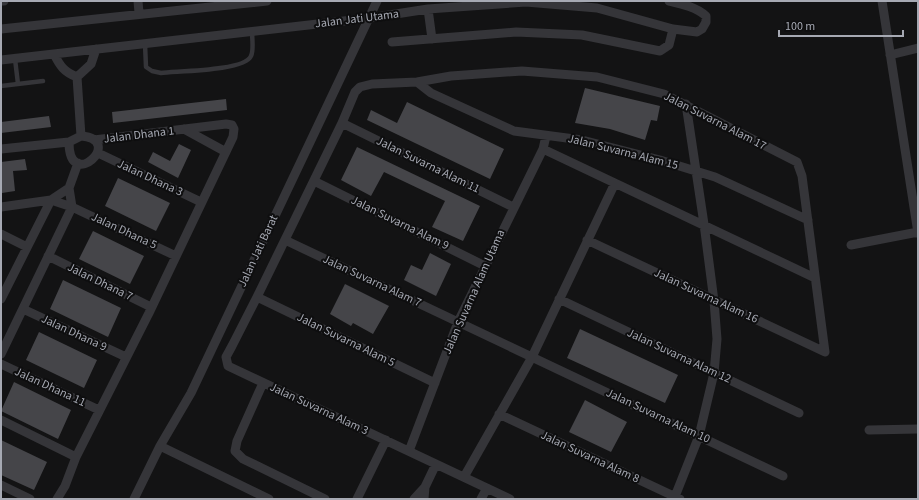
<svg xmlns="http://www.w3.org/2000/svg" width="919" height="500" font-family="'Source Sans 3',sans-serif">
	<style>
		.building { fill: #454549 }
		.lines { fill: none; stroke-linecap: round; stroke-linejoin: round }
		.service { stroke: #353539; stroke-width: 4.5 }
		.minor { stroke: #353539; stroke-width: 9 }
		.labels { text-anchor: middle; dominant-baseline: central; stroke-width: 4; stroke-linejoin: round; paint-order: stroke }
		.street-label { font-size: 12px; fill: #a6a9b3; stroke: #0e0e0f }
	</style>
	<rect width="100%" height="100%" fill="#131314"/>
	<path class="building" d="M 585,88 L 660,106 L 657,121 L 651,120 L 645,140 L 610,129 L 575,123 Z
		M 226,99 L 227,110 L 113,123 L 112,112 Z
		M 407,102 L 504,149 L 490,179 L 367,120 L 371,110 L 397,123 Z
		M 49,116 L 51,127 L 1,133 L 1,122 Z
		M 179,144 L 191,150 L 178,178 L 148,162 L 153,152 L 170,161 Z
		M 357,147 L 480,206 L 463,241 L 432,227 L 445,201 L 384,172 L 371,196 L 341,180 Z
		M 25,159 L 27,170 L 13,171 L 15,191 L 2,193 L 1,162 Z
		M 118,178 L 170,203 L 156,231 L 105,206 Z
		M 93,231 L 144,256 L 130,284 L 79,259 Z
		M 430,253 L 451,264 L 436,296 L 404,280 L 411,265 L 422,270 Z
		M 63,280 L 121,308 L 108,337 L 50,309 Z
		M 345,284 L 389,306 L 373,334 L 353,323 L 351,326 L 330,314 Z
		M 580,329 L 678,375 L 665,403 L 567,358 Z
		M 39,332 L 97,360 L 84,388 L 26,360 Z
		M 14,382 L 71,410 L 58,439 L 1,411 Z
		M 585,400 L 627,422 L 611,452 L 569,432 Z
		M 1,440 L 47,462 L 34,490 L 1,475 Z"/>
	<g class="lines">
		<path class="service" d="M 145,44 L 146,67 L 152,71 L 161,73 C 178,71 245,71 251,56 C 254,50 252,38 252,32
			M 15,59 L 18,84
			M 1,86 L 43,81"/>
		<path class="minor" d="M 1,1 L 4,1
			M 138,1 L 139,13
			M 882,1 L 918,233
			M 428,9 L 432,39
			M 1,29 L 267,1
			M 392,42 L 516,32 L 582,35 L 660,51 L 669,45 L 673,29
			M 54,54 C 60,66 64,72 77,77
			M 890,55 L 918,48
			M 1,60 L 370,18 L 428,9 L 526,2 L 597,8 L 673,29 L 697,32 L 702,29 L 706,22 L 706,16 C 696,7 682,4 669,1
			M 77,77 L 81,136
			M 77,77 L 91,64 L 96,49
			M 417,82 L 431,93 L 514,131 L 582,140 L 660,160 L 715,177 L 808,220
			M 342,123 L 513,207
			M 184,129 L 226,152
			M 81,136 C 126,139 69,194 69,142 Z
			M 1,149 L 69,142
			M 543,149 L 815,278
			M 98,153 L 201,202
			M 314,181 L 485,266
			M 1,207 L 51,200 L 72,207 L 176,256
			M 1,234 L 27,247
			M 285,240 L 783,476
			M 587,240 L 825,352
			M 851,245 L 918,232
			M 48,256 L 151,307
			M 257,297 L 435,383
			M 1,299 L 51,200 L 69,188
			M 559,299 L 799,413
			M 23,309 L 126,357
			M 1,354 L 72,207 L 69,188 L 78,163
			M 1,364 L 99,410
			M 263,383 L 237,441 L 235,451 L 243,459 L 325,499
			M 499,414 L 680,499
			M 1,420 L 76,457
			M 869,430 L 918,429
			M 160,446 L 269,499
			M 409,451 L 458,322 L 543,149 L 546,136
			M 464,477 L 532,357 L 615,183
			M 1,485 L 30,499
			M 57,499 L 65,486 L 76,457 L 149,313 L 233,137 L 234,129 L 232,125 L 226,124 L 94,140
			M 134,499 L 160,446 L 191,393 L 377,1
			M 357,499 L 386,440
			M 414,499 L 425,487
			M 424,499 L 425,487 L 436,464
			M 481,499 L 487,488
			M 510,499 L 228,366 L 226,357 L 232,346 L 257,297 L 342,123 L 355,92 L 360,87 L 372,84 L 417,82 L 451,76 L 522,71 L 597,77 L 664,94 L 797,162 L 802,176 L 825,352
			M 674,499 L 699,436 L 714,373 L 717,339 L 714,301 L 704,224 L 686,104"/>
	</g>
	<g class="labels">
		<g class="street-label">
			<text transform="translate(357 19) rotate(-7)">Jalan Jati Utama</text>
			<text transform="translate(715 121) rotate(27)">Jalan Suvarna Alam 17</text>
			<text transform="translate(139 135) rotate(-7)">Jalan Dhana 1</text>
			<text transform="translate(623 152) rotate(14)">Jalan Suvarna Alam 15</text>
			<text transform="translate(428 165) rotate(26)">Jalan Suvarna Alam 11</text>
			<text transform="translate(150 178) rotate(25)">Jalan Dhana 3</text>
			<text transform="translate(400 223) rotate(26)">Jalan Suvarna Alam 9</text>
			<text transform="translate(124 231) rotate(25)">Jalan Dhana 5</text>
			<text transform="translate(258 251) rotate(-65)">Jalan Jati Barat</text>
			<text transform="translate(372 281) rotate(25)">Jalan Suvarna Alam 7</text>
			<text transform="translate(100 282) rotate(26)">Jalan Dhana 7</text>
			<text transform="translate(474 292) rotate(-66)">Jalan Suvarna Alam Utama</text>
			<text transform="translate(706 296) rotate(25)">Jalan Suvarna Alam 16</text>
			<text transform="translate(74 333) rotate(25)">Jalan Dhana 9</text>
			<text transform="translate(346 340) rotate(26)">Jalan Suvarna Alam 5</text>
			<text transform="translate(679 356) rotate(25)">Jalan Suvarna Alam 12</text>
			<text transform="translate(50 387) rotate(25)">Jalan Dhana 11</text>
			<text transform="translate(319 409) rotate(25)">Jalan Suvarna Alam 3</text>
			<text transform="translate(658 416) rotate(25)">Jalan Suvarna Alam 10</text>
			<text transform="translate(590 457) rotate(25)">Jalan Suvarna Alam 8</text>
		</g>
	</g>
	<rect width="919" height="500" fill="none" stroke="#a6a9b3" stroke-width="4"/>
	<path d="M779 30v6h124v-6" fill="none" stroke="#a6a9b3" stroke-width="2"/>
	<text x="785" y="30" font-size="12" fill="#a6a9b3" stroke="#0e0e0f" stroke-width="3" paint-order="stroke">100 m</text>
</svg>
